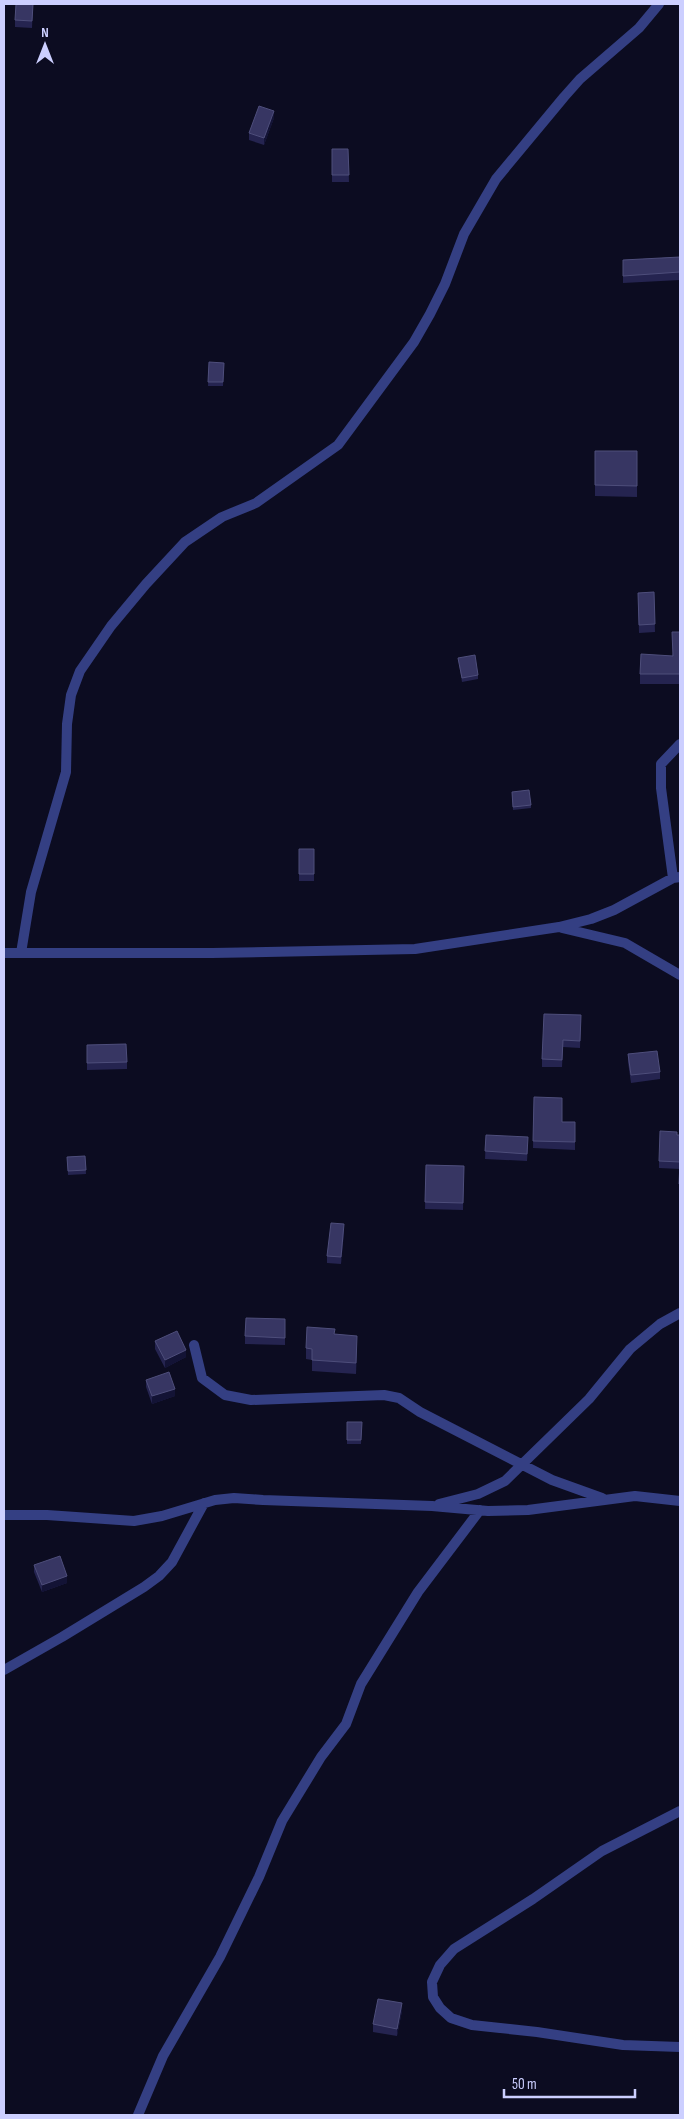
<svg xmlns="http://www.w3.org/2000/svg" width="684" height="2119" font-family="'Sofia Sans Condensed',sans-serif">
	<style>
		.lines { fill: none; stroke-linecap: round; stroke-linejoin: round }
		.minor { stroke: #343f83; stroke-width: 10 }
		.wall { fill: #252450 }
		.shaded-wall { fill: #131335 }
		.building { fill: #373663; stroke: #4e4e7b }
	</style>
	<rect width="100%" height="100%" fill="#0c0c21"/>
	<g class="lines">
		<path class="minor" d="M 673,878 L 661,788 L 661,764 L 680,744
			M 562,928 L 625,943 L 680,975
			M 4,953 L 212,953 L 415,949 L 559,927 L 591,919 L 614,910 L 673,878 L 680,877
			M 21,953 L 31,892 L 66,772 L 67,724 L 71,695 L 80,671 L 111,626 L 146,584 L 185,542 L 222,517 L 256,503 L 338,445 L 414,342 L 430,314 L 445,284 L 464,234 L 496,179 L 564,97 L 580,79 L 639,28 L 659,4
			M 194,1345 L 202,1378 L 225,1395 L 251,1400 L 384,1395 L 399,1398 L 420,1412 L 552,1480 L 602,1498
			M 439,1504 L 478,1494 L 505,1481 L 589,1399 L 630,1349 L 660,1324 L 680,1313
			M 4,1515 L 47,1515 L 134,1521 L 162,1516 L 215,1500 L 234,1498 L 263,1500 L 432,1506 L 488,1511 L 528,1510 L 635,1496 L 680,1501
			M 4,1670 L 62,1637 L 144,1587 L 159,1576 L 172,1562 L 204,1503
			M 680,1811 L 602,1851 L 533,1899 L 454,1949 L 440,1965 L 432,1982 L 433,1997 L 440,2008 L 451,2018 L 472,2025 L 537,2032 L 623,2045 L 680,2047
			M 138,2115 L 163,2056 L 220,1957 L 259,1877 L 282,1821 L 321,1757 L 346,1724 L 361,1684 L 418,1592 L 480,1510"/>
	</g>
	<path class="wall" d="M 33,4 L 32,28 L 15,27 L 15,20 Z
		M 274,118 L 264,145 L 249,140 L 249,133 Z
		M 332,149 L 348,149 L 349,182 L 332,182 Z
		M 680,257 L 680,280 L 623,283 L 623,260 Z
		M 209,362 L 224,363 L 223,386 L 208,386 Z
		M 595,451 L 637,451 L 637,497 L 595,496 Z
		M 654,592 L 655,632 L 639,633 L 638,593 Z
		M 680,632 L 680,684 L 640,684 L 640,674 L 672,656 Z
		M 458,658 L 478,675 L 478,679 L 462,682 Z
		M 512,792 L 531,805 L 531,808 L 513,810 Z
		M 299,849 L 314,849 L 314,881 L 299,881 Z
		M 581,1015 L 580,1048 L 563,1047 L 562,1067 L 542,1067 L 542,1059 Z
		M 87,1045 L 127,1062 L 127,1069 L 87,1070 Z
		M 628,1054 L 660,1072 L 660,1079 L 631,1083 L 628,1062 Z
		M 534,1097 L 562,1122 L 575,1122 L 575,1150 L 533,1148 Z
		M 486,1135 L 528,1145 L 527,1161 L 485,1159 Z
		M 677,1135 L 680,1135 L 680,1192 L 679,1192 L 680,1169 L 659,1168 L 659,1161 Z
		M 85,1156 L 86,1174 L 68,1175 L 67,1157 Z
		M 426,1165 L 464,1166 L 463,1210 L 425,1209 Z
		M 344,1232 L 341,1264 L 327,1263 L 327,1256 Z
		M 285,1319 L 285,1345 L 245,1344 L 245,1336 Z
		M 335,1334 L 357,1347 L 356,1374 L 312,1371 L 312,1360 L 306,1359 L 306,1348 Z
		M 155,1341 L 186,1357 L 165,1368 L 155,1349 Z
		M 146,1380 L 175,1396 L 152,1404 L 146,1387 Z
		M 347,1422 L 362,1422 L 361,1444 L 347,1444 Z
		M 34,1565 L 67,1583 L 42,1592 L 34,1572 Z
		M 402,2011 L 397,2036 L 373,2032 L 373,2024 Z"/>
	<path class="shaded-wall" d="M 274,111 L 274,118 L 264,145 L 264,138 Z
		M 344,1224 L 344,1232 L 341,1264 L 341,1257 Z
		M 357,1336 L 357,1347 L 356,1374 L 356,1363 Z
		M 186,1350 L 186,1357 L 165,1368 L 165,1360 Z
		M 175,1389 L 175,1396 L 152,1404 L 152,1396 Z
		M 67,1576 L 67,1583 L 42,1592 L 42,1585 Z
		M 402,2003 L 402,2011 L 397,2036 L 397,2029 Z"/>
	<path class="building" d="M 16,4 L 33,4 L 32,21 L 15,20 Z
		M 259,106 L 274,111 L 264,138 L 249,133 Z
		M 332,149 L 348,149 L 349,175 L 332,175 Z
		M 680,257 L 680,272 L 623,276 L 623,260 Z
		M 209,362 L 224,363 L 223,382 L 208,382 Z
		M 595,451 L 637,451 L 637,486 L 595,485 Z
		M 654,592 L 655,624 L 639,625 L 638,593 Z
		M 672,632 L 680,632 L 680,674 L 640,674 L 641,654 L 673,656 Z
		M 475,655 L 478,675 L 462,678 L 458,658 Z
		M 529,790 L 531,805 L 513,807 L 512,792 Z
		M 299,849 L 314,849 L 314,874 L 299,874 Z
		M 544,1014 L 581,1015 L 580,1041 L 563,1040 L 562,1060 L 542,1059 Z
		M 126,1044 L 127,1062 L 87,1063 L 87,1045 Z
		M 657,1051 L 660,1072 L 631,1075 L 628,1054 Z
		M 534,1097 L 562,1098 L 562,1122 L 575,1122 L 575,1142 L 533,1141 Z
		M 660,1131 L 677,1132 L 677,1135 L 680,1135 L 680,1184 L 679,1184 L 680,1162 L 659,1161 Z
		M 486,1135 L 528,1137 L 527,1154 L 485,1151 Z
		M 85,1156 L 86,1170 L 68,1171 L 67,1157 Z
		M 426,1165 L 464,1166 L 463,1203 L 425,1202 Z
		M 331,1223 L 344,1224 L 341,1257 L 327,1256 Z
		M 246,1318 L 285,1319 L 285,1338 L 245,1336 Z
		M 307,1327 L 335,1329 L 334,1334 L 357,1336 L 356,1363 L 312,1360 L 312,1349 L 306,1348 Z
		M 177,1331 L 186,1350 L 165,1360 L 155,1341 Z
		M 169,1372 L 175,1389 L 152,1396 L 146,1380 Z
		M 347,1422 L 362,1422 L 361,1440 L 347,1440 Z
		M 60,1556 L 67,1576 L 42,1585 L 34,1565 Z
		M 378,1999 L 402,2003 L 397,2029 L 373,2024 Z"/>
	<rect width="684" height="2119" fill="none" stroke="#cccfff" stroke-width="10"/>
	<g transform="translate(45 45)" stroke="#0c0c21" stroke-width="4" paint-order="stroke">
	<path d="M0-4L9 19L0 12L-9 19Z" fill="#cccfff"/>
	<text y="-8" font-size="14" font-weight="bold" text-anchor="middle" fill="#cccfff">N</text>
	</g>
	<path d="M504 2089v8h131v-8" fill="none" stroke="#cccfff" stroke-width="2.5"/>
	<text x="512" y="2089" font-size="15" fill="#cccfff" stroke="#0c0c21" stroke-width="4" paint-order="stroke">50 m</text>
</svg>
